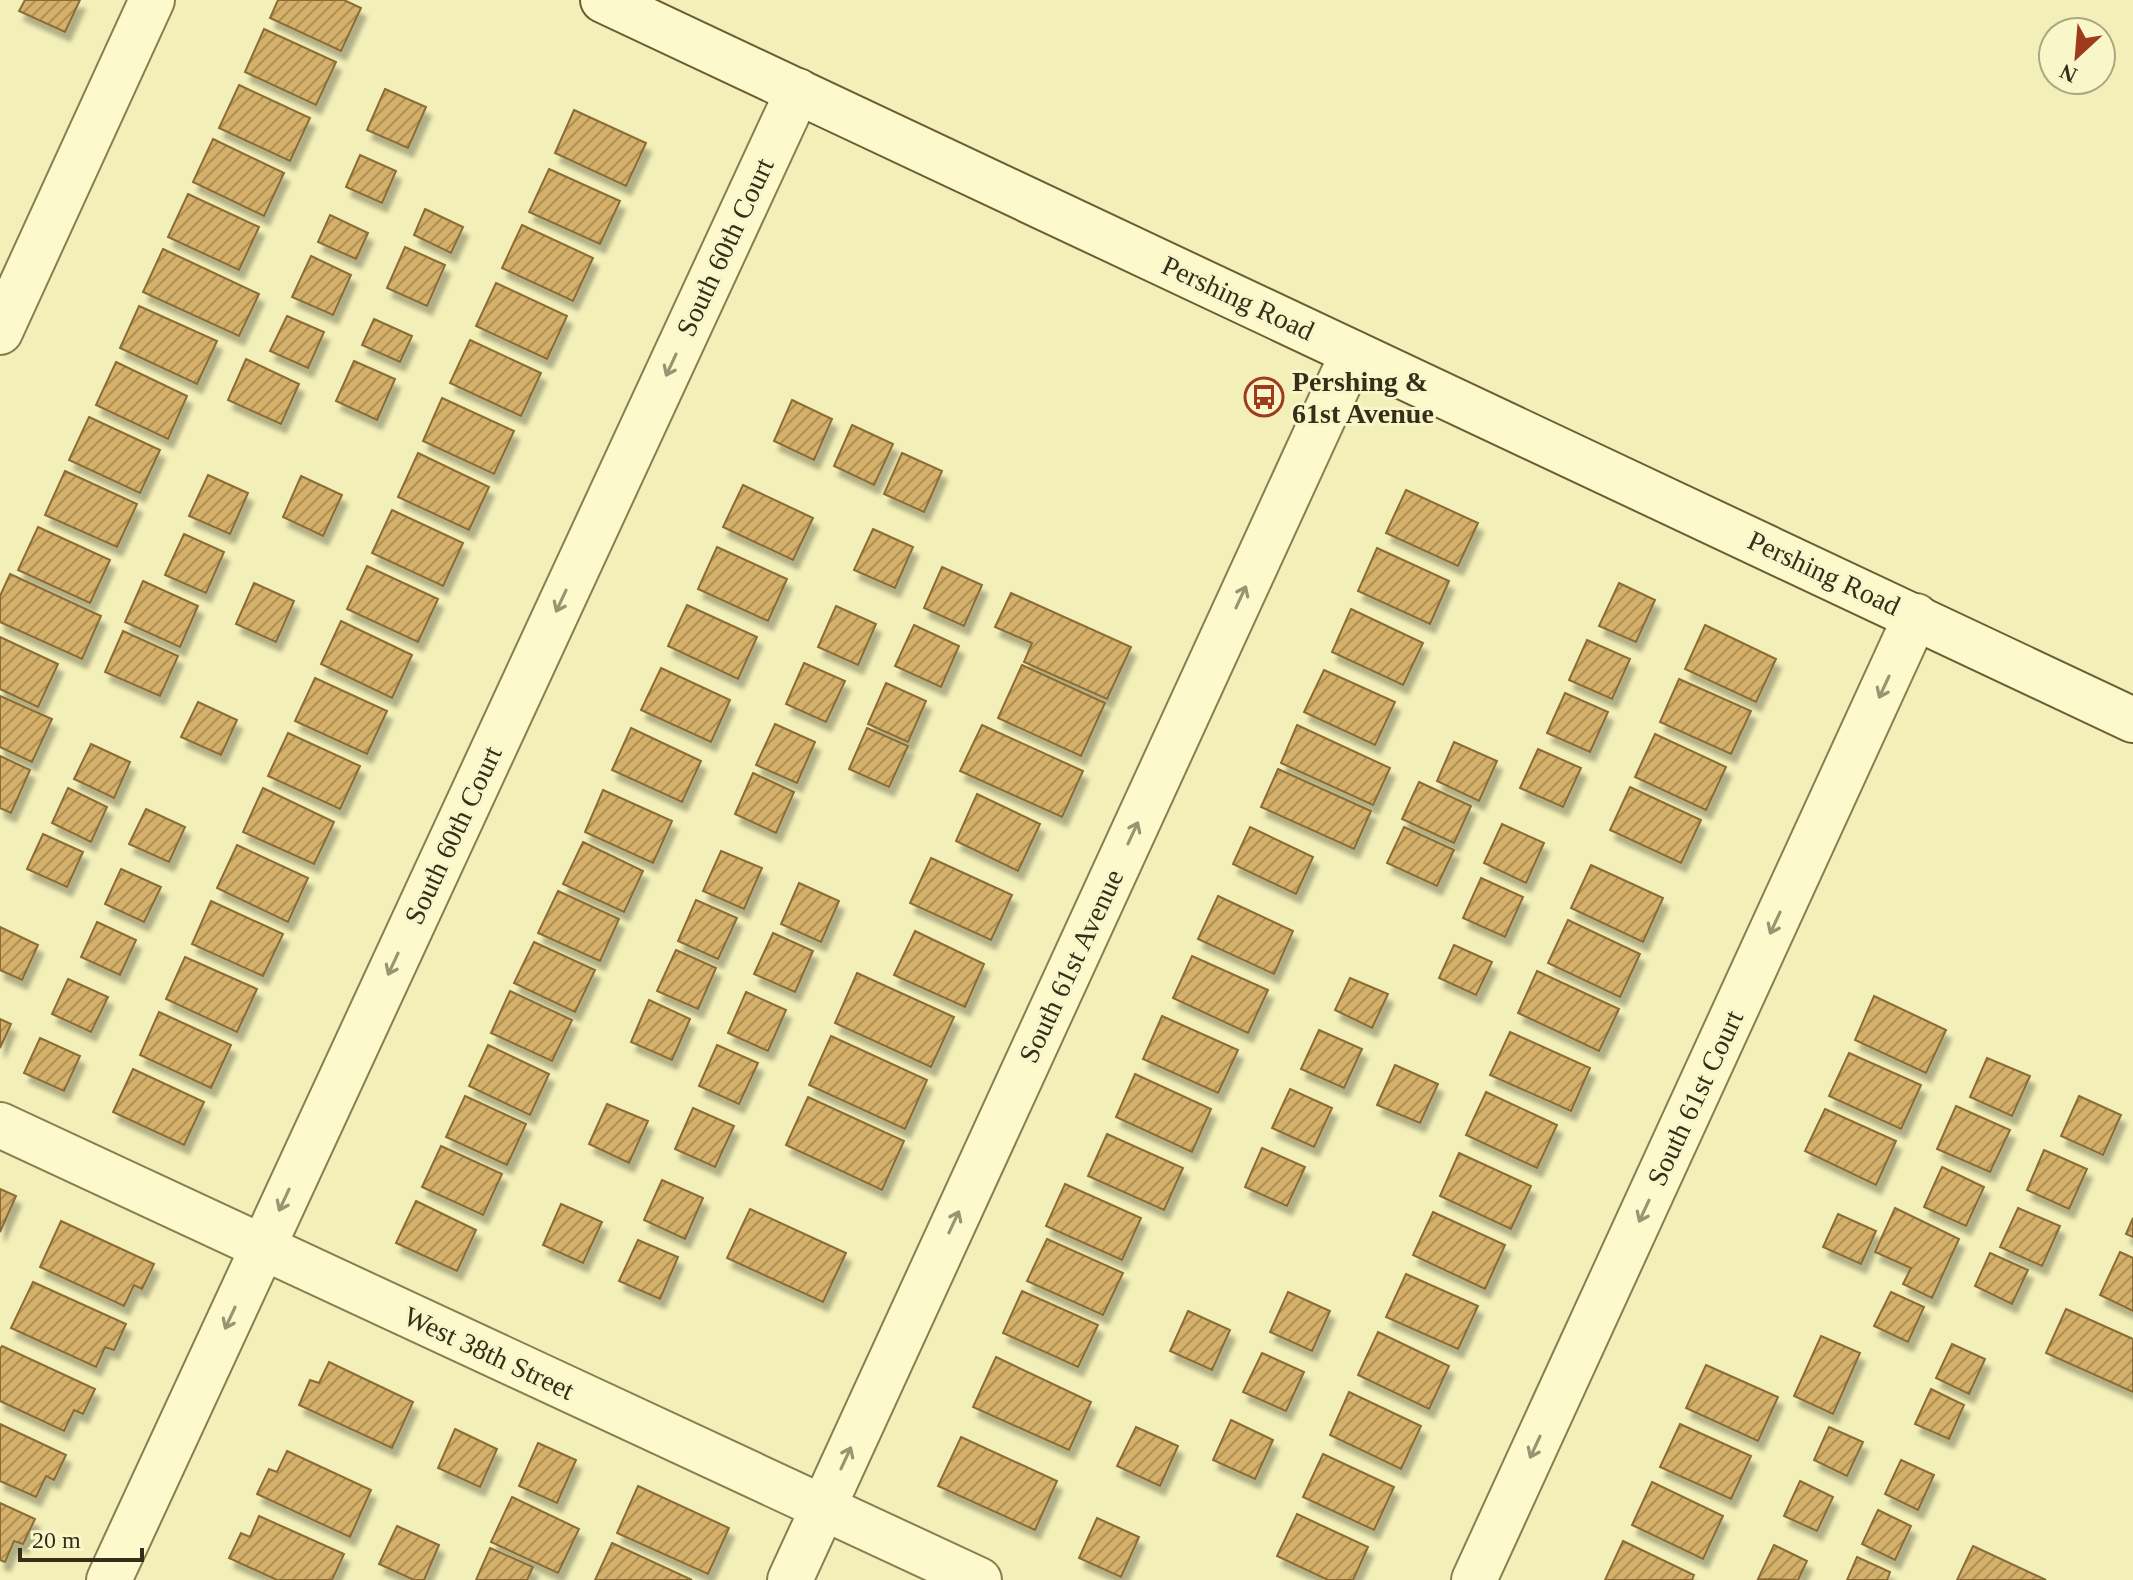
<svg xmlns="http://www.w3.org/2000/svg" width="2133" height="1580" font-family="'Times New Roman',serif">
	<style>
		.building { fill: url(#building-hatch); stroke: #8b6c36; stroke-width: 2; filter: url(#shadow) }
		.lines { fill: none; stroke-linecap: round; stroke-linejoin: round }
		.minor-casing { stroke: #897d52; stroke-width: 48 }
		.tertiary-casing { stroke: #897d52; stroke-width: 48 }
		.secondary-casing { stroke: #6b5d36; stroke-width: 48 }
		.minor { stroke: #fcfacc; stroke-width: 44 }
		.tertiary { stroke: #fcfacc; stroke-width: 44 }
		.secondary { stroke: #fcfacc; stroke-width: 44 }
		.oneway { stroke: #999472 }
		.labels { text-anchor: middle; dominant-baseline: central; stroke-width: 6; stroke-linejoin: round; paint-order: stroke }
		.street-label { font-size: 28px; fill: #362e19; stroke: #f9f7c9 }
		.poi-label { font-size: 28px; font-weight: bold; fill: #362e19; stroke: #f9f7c9; text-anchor: start }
	</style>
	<defs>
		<pattern id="building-hatch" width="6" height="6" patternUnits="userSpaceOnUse" patternTransform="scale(2)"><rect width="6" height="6" fill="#d4b06a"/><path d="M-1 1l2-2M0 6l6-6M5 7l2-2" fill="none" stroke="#ad9056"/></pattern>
		<filter id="shadow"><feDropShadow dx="5" dy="9" stdDeviation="2" flood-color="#0004"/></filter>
	</defs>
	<rect width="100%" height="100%" fill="#f2efb8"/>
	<path class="building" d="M 25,0 L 80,0 L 65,32 L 19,11 Z
		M 278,0 L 344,0 L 361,8 L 341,51 L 270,18 Z
		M 264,29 L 336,62 L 316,105 L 245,72 Z
		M 239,85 L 310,118 L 290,161 L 219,128 Z
		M 385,89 L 426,107 L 408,148 L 367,130 Z
		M 574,110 L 646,143 L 626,186 L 555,153 Z
		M 213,139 L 284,173 L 264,216 L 193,182 Z
		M 360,155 L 396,171 L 382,203 L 346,187 Z
		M 549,169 L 620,201 L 600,244 L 529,212 Z
		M 188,194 L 259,227 L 239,270 L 168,237 Z
		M 425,209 L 463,227 L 451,253 L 414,235 Z
		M 330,215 L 368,233 L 356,259 L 318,242 Z
		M 522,225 L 593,258 L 573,301 L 502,268 Z
		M 405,247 L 445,265 L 427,306 L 387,288 Z
		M 163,249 L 259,294 L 239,336 L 143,292 Z
		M 311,256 L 351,275 L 333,315 L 292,297 Z
		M 496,283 L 567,316 L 547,359 L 476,326 Z
		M 139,306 L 217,341 L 197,384 L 120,348 Z
		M 287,316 L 324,332 L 308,368 L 270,351 Z
		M 374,319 L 412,336 L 400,362 L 362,345 Z
		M 470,340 L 541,373 L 521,416 L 450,383 Z
		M 246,359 L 299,384 L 281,424 L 228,400 Z
		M 354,361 L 395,379 L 377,420 L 336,401 Z
		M 116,362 L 187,396 L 168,439 L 96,405 Z
		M 442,398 L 514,431 L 494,474 L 423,441 Z
		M 792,400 L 832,419 L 814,460 L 774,441 Z
		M 89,417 L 160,450 L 140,493 L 69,460 Z
		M 852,425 L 893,444 L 874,485 L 834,466 Z
		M 418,453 L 489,487 L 469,530 L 398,497 Z
		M 902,453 L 942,471 L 924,512 L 884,494 Z
		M 65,471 L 137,504 L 117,547 L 45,515 Z
		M 208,475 L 248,493 L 230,534 L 189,516 Z
		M 301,476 L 342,495 L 323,536 L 283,517 Z
		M 743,485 L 813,518 L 793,560 L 723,527 Z
		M 1406,490 L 1478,523 L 1458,566 L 1386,533 Z
		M 392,510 L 463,543 L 443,586 L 372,553 Z
		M 38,527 L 110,560 L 90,603 L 18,570 Z
		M 873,529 L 913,547 L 895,588 L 854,570 Z
		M 184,534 L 224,552 L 206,593 L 165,575 Z
		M 717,547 L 787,579 L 768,621 L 698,589 Z
		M 1377,548 L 1449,581 L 1430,624 L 1358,591 Z
		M 367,566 L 438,599 L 418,642 L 347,609 Z
		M 942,567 L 982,585 L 964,626 L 924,608 Z
		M 10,574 L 101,616 L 82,659 L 0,622 L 0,596 Z
		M 143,581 L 198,606 L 180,647 L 125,622 Z
		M 254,583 L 294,601 L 276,642 L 236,624 Z
		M 1619,583 L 1655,600 L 1636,642 L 1599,626 Z
		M 1011,593 L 1131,647 L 1107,699 L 1024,662 L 1032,643 L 995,627 Z
		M 687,605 L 757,637 L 738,679 L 668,646 Z
		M 836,606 L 876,624 L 858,665 L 818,647 Z
		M 1351,609 L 1423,643 L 1403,685 L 1332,652 Z
		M 341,621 L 412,655 L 392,698 L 321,664 Z
		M 914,625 L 959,646 L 941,687 L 895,666 Z
		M 1705,625 L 1776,659 L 1756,702 L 1685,669 Z
		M 123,631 L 178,656 L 160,696 L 105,672 Z
		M 0,637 L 58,664 L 38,707 L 0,689 Z
		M 1587,640 L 1630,659 L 1612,699 L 1569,680 Z
		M 804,663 L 845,681 L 826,722 L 786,704 Z
		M 1022,665 L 1105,703 L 1081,756 L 998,718 Z
		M 661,668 L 730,700 L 711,742 L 641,710 Z
		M 1324,670 L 1395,702 L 1375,745 L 1304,712 Z
		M 315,678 L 387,711 L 367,754 L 295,721 Z
		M 1679,679 L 1751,711 L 1731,754 L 1660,722 Z
		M 886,683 L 926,701 L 908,742 L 868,724 Z
		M 1565,693 L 1608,712 L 1590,752 L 1547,733 Z
		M 0,696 L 52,719 L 32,762 L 0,747 Z
		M 198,702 L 237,720 L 221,755 L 181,737 Z
		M 775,724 L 815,742 L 797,783 L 756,765 Z
		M 982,725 L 1083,771 L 1062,817 L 960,771 Z
		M 1297,725 L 1390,768 L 1373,805 L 1281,763 Z
		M 631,728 L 701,761 L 682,802 L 612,770 Z
		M 867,728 L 908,746 L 889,787 L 849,769 Z
		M 288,733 L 360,766 L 340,809 L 268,776 Z
		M 1655,734 L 1726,767 L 1706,810 L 1635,777 Z
		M 1454,742 L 1497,761 L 1479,801 L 1437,781 Z
		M 91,744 L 130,762 L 114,798 L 74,779 Z
		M 1538,749 L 1581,768 L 1563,807 L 1520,788 Z
		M 0,756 L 30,770 L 11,813 L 0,808 Z
		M 1278,769 L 1371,811 L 1354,849 L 1261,807 Z
		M 753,773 L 794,792 L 776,833 L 735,814 Z
		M 1419,782 L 1471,806 L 1454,843 L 1402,819 Z
		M 1630,787 L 1701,820 L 1681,863 L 1610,830 Z
		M 68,788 L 107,807 L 91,842 L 52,823 Z
		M 263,788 L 334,822 L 314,864 L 243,832 Z
		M 603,790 L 672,821 L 653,863 L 585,832 Z
		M 977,794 L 1040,824 L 1018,871 L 956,841 Z
		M 146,809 L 185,827 L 169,862 L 129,844 Z
		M 1502,824 L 1544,843 L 1526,883 L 1484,863 Z
		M 1250,827 L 1313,857 L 1296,894 L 1233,864 Z
		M 1404,827 L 1454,850 L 1437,886 L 1387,863 Z
		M 43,834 L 83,852 L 67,887 L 27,869 Z
		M 583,842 L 643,871 L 624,912 L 563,884 Z
		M 237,845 L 308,878 L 288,922 L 217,888 Z
		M 721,851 L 762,868 L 744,909 L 703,891 Z
		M 931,858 L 1012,895 L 991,940 L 910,903 Z
		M 1591,865 L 1663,898 L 1643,942 L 1571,908 Z
		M 121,869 L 161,887 L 144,922 L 105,904 Z
		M 1481,878 L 1523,897 L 1505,937 L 1463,918 Z
		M 799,883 L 839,901 L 821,942 L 781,924 Z
		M 558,891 L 619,919 L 600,961 L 538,933 Z
		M 1218,896 L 1293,931 L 1274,974 L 1198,939 Z
		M 696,900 L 737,918 L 718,959 L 678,941 Z
		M 211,901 L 283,934 L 263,976 L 192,944 Z
		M 1568,920 L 1640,954 L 1620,997 L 1548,963 Z
		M 97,922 L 136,940 L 120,975 L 81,957 Z
		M 0,927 L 38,945 L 22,980 L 0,970 Z
		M 915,931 L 984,964 L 965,1007 L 894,975 Z
		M 773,933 L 813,951 L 795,992 L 754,974 Z
		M 534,942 L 595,970 L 575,1012 L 514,983 Z
		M 1454,945 L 1492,962 L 1476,995 L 1439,978 Z
		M 676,950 L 716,968 L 698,1009 L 657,991 Z
		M 1192,956 L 1268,990 L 1248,1033 L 1173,998 Z
		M 185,957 L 257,989 L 237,1032 L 166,999 Z
		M 1537,971 L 1619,1009 L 1599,1051 L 1518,1013 Z
		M 857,973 L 954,1017 L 931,1067 L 835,1023 Z
		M 1350,978 L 1388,994 L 1372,1028 L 1335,1010 Z
		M 68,979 L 108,997 L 91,1032 L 52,1014 Z
		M 510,991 L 572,1020 L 552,1061 L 491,1033 Z
		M 746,992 L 786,1010 L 768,1051 L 728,1033 Z
		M 1874,996 L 1946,1030 L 1926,1073 L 1855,1040 Z
		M 649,1000 L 690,1019 L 672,1060 L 631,1042 Z
		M 159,1012 L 231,1045 L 211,1088 L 140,1055 Z
		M 1162,1016 L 1238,1050 L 1218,1093 L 1143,1059 Z
		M 0,1019 L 11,1024 L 0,1048 Z
		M 1319,1030 L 1362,1049 L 1344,1088 L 1301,1069 Z
		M 1510,1032 L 1590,1068 L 1571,1111 L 1490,1075 Z
		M 831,1036 L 927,1080 L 905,1129 L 809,1085 Z
		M 40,1038 L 80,1056 L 64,1091 L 24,1073 Z
		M 488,1045 L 549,1074 L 530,1115 L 469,1086 Z
		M 717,1045 L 758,1063 L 739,1104 L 699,1086 Z
		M 1849,1053 L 1921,1085 L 1901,1129 L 1829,1096 Z
		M 1987,1058 L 2030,1076 L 2012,1116 L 1970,1097 Z
		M 1395,1065 L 1438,1084 L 1420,1123 L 1377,1105 Z
		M 133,1069 L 204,1102 L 184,1145 L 113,1112 Z
		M 1135,1074 L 1211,1109 L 1192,1152 L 1116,1117 Z
		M 1290,1089 L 1332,1108 L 1314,1147 L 1272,1128 Z
		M 1486,1092 L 1557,1125 L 1537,1168 L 1466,1135 Z
		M 465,1096 L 526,1124 L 507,1165 L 446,1137 Z
		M 2079,1096 L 2121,1115 L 2103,1155 L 2061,1136 Z
		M 808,1097 L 904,1141 L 882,1190 L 786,1145 Z
		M 607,1104 L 648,1121 L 629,1163 L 589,1144 Z
		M 1956,1106 L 2010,1130 L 1990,1172 L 1937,1149 Z
		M 693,1108 L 734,1126 L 715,1167 L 675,1149 Z
		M 1825,1109 L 1896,1141 L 1876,1185 L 1805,1151 Z
		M 1107,1134 L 1183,1168 L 1164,1210 L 1088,1176 Z
		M 441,1146 L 502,1174 L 483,1215 L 422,1187 Z
		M 1262,1148 L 1305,1167 L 1287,1206 L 1245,1187 Z
		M 2044,1150 L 2087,1169 L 2069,1209 L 2027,1190 Z
		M 1459,1153 L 1531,1186 L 1511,1229 L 1440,1196 Z
		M 1942,1167 L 1984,1187 L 1966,1226 L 1924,1207 Z
		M 662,1180 L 703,1198 L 685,1239 L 644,1220 Z
		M 1065,1184 L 1141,1218 L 1122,1260 L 1046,1226 Z
		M 0,1189 L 16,1196 L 0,1232 Z
		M 416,1201 L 476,1230 L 457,1271 L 396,1243 Z
		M 561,1204 L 602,1222 L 583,1263 L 543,1245 Z
		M 1895,1208 L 1959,1239 L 1932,1298 L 1903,1284 L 1911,1268 L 1875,1252 Z
		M 2018,1208 L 2060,1226 L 2042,1266 L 2000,1247 Z
		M 750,1209 L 846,1253 L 823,1302 L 727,1258 Z
		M 1433,1212 L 1505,1245 L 1485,1289 L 1413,1255 Z
		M 1838,1214 L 1876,1231 L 1861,1264 L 1823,1247 Z
		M 2133,1218 L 2133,1237 L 2126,1234 Z
		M 61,1221 L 154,1264 L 142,1289 L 134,1285 L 124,1306 L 40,1267 Z
		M 1047,1239 L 1123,1273 L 1103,1315 L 1027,1281 Z
		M 638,1240 L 678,1257 L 660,1299 L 619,1281 Z
		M 2120,1252 L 2133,1258 L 2133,1311 L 2100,1295 Z
		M 1990,1253 L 2028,1270 L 2012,1304 L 1975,1286 Z
		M 1406,1274 L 1478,1306 L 1458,1349 L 1386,1317 Z
		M 33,1282 L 126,1324 L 114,1350 L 105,1347 L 96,1367 L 11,1328 Z
		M 1022,1291 L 1098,1325 L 1078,1367 L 1003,1333 Z
		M 1288,1292 L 1330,1311 L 1312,1351 L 1270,1332 Z
		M 1891,1292 L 1924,1307 L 1908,1342 L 1874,1326 Z
		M 2066,1309 L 2133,1339 L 2133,1392 L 2046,1353 Z
		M 1188,1311 L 1230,1330 L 1212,1370 L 1170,1351 Z
		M 1378,1332 L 1449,1366 L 1429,1409 L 1358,1375 Z
		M 1821,1336 L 1860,1353 L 1833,1414 L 1794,1396 Z
		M 1952,1344 L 1985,1359 L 1969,1394 L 1936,1378 Z
		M 2,1346 L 95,1389 L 83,1414 L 74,1410 L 64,1431 L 0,1401 L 0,1349 Z
		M 1262,1353 L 1304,1372 L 1286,1411 L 1243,1392 Z
		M 996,1357 L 1091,1402 L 1069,1450 L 973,1407 Z
		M 329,1362 L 413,1402 L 392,1448 L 299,1405 L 310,1380 L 319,1383 Z
		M 1706,1365 L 1778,1397 L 1758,1441 L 1686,1408 Z
		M 1931,1389 L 1964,1405 L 1949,1439 L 1915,1424 Z
		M 1349,1392 L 1421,1426 L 1401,1469 L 1330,1435 Z
		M 1231,1420 L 1273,1440 L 1255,1479 L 1213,1460 Z
		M 0,1424 L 66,1455 L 54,1480 L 46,1476 L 36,1497 L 0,1481 Z
		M 1680,1424 L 1751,1456 L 1731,1499 L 1660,1467 Z
		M 1136,1427 L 1178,1446 L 1160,1486 L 1117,1466 Z
		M 1829,1427 L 1863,1442 L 1847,1476 L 1814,1460 Z
		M 455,1429 L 497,1449 L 480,1487 L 438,1468 Z
		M 961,1437 L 1057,1481 L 1035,1530 L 938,1486 Z
		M 538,1443 L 576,1460 L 557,1503 L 519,1486 Z
		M 287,1451 L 371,1490 L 350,1537 L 257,1494 L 269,1469 L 277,1472 Z
		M 1323,1454 L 1394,1487 L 1374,1530 L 1303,1497 Z
		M 1901,1460 L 1934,1475 L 1918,1510 L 1885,1494 Z
		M 1800,1481 L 1833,1497 L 1817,1531 L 1784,1516 Z
		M 1652,1482 L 1723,1516 L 1703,1559 L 1632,1525 Z
		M 638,1486 L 729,1528 L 708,1574 L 617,1533 Z
		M 512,1497 L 579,1529 L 558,1573 L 491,1542 Z
		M 0,1503 L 35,1519 L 23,1544 L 14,1541 L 5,1562 L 0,1560 Z
		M 1878,1510 L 1911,1526 L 1895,1560 L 1862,1544 Z
		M 1297,1514 L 1368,1547 L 1353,1580 L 1328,1580 L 1277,1556 Z
		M 259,1516 L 344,1554 L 332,1580 L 277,1580 L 229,1558 L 241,1533 L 250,1537 Z
		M 1097,1518 L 1139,1537 L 1121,1577 L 1079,1558 Z
		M 397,1526 L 439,1545 L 424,1580 L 414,1580 L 379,1564 Z
		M 1623,1541 L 1694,1575 L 1692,1580 L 1605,1580 Z
		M 612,1543 L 692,1580 L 595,1580 Z
		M 1774,1545 L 1807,1561 L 1798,1580 L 1758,1579 Z
		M 1973,1546 L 2046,1580 L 1957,1580 Z
		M 490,1548 L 533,1567 L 527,1580 L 476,1580 Z
		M 1857,1557 L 1890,1572 L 1887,1580 L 1847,1580 Z"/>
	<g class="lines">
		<g class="minor-casing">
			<path id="minor" d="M 0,1125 L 979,1580
				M 109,1580 L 798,91
				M 790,1580 L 1353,353
				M 1474,1580 L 1916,616"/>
		</g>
		<g class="tertiary-casing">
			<path id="tertiary" d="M 0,332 L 152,0"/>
		</g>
		<g class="secondary-casing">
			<path id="secondary" d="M 603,0 L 2133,720"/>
		</g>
		<use href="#minor" class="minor"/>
		<use href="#tertiary" class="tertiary"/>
		<use href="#secondary" class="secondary"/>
	</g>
	<defs><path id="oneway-shaft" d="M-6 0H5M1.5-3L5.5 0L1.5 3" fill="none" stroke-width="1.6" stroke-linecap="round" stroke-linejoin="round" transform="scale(2)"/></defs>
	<g class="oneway">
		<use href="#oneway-shaft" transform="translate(671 365) rotate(115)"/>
		<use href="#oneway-shaft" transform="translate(1241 597) rotate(-65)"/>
		<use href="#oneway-shaft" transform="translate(561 601) rotate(115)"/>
		<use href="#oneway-shaft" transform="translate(1884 687) rotate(115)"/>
		<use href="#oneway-shaft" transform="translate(1133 833) rotate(-65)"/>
		<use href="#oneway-shaft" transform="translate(1775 923) rotate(115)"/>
		<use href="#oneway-shaft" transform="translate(393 964) rotate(115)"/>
		<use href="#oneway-shaft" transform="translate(284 1200) rotate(115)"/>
		<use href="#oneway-shaft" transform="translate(1644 1211) rotate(115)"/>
		<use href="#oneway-shaft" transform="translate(954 1222) rotate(-65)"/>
		<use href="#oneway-shaft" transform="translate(230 1318) rotate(115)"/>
		<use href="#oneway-shaft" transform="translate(1535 1447) rotate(115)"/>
		<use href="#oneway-shaft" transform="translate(846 1458) rotate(-65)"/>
	</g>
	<defs>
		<g id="bus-ring" transform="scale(2)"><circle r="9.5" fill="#f9f7c9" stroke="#9e3b1c" stroke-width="1.5"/><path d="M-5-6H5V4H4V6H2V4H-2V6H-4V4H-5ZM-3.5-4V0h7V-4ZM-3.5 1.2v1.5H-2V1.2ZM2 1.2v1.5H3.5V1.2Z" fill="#9e3b1c"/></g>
	</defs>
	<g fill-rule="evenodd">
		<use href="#bus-ring" x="1264" y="397"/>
	</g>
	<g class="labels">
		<g class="street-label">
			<text transform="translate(725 247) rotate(-65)">South 60th Court</text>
			<text transform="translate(1238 298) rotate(25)">Pershing Road</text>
			<text transform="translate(1824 573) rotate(25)">Pershing Road</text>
			<text transform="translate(453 835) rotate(-65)">South 60th Court</text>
			<text transform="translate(1071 966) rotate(-65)">South 61st Avenue</text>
			<text transform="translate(1695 1098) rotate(-65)">South 61st Court</text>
			<text transform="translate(489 1353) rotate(25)">West 38th Street</text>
		</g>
		<g class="poi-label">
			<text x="1292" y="381">Pershing &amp;<tspan x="1292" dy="32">61st Avenue</tspan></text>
		</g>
	</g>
	<g transform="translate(2077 56) rotate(206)"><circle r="38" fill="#f9f7c9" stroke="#aba783" stroke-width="2"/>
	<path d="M0-6L14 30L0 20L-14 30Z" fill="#9e3b1c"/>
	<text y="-12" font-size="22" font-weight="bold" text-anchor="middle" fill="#362e19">N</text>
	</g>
	<path d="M20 1548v12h122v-12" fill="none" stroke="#362e19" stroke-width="4"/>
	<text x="32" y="1548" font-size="24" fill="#362e19" stroke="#f9f7c9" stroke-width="6" paint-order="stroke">20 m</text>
</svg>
